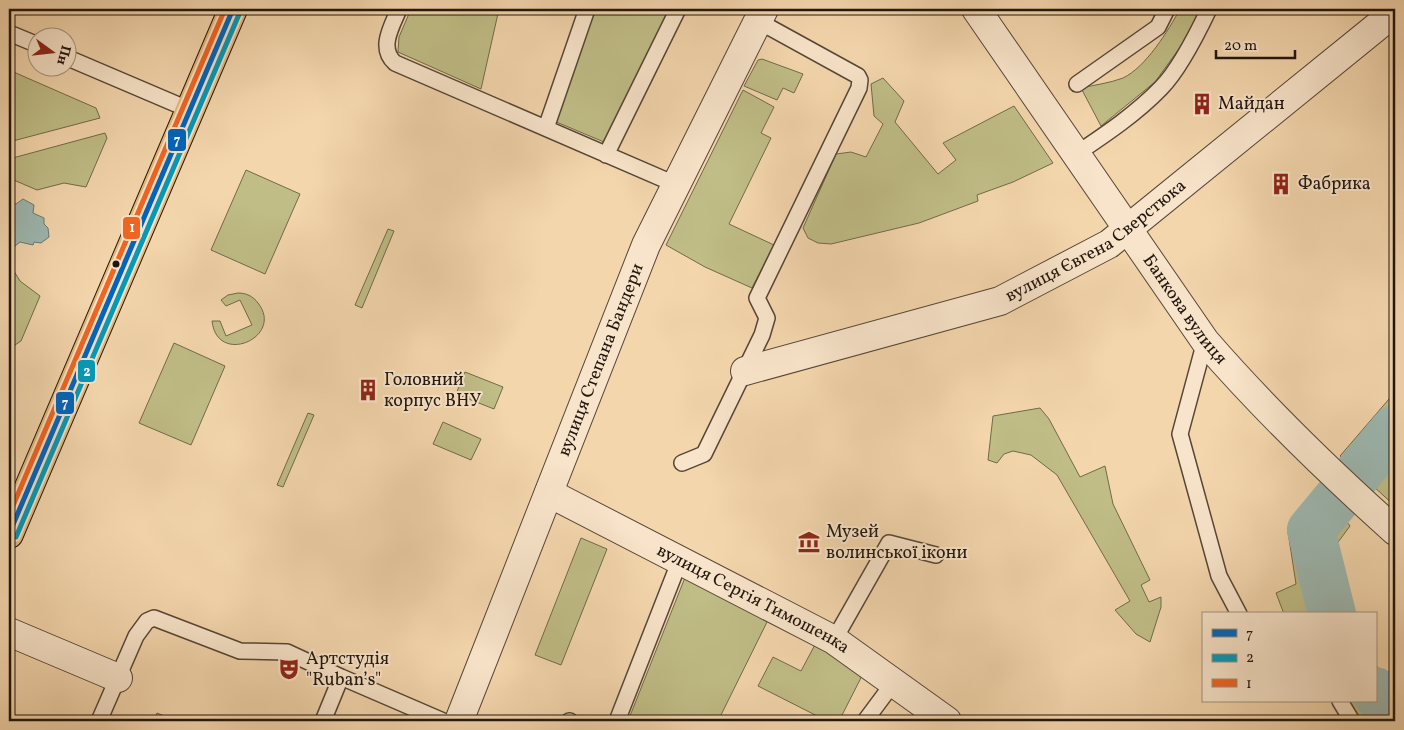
<svg xmlns="http://www.w3.org/2000/svg" width="1404" height="730" font-family="Vollkorn,serif">
	<style>
		.green { fill: #c0bd86; stroke: #706a4a }
		.water { fill: #9db8b1; stroke: #6b7770 }
		.lines { fill: none; stroke-linecap: round; stroke-linejoin: round }
		.river { stroke: #9db8b1; stroke-width: 48 }
		.service-casing { stroke: #564636; stroke-width: 18 }
		.minor-casing { stroke: #564636; stroke-width: 30 }
		.tertiary-casing { stroke: #564636; stroke-width: 30 }
		.primary-casing { stroke: #21160e; stroke-width: 30 }
		.service { stroke: #f8e4ca; stroke-width: 15 }
		.minor { stroke: #f8e4ca; stroke-width: 28 }
		.tertiary { stroke: #f8e4ca; stroke-width: 28 }
		.primary { stroke: #eabb76; stroke-width: 28 }
		.bus-1-casing { stroke: #f8e4ca; stroke-width: 9 }
		.bus-2-casing { stroke: #f8e4ca; stroke-width: 9 }
		.bus-3-casing { stroke: #f8e4ca; stroke-width: 9 }
		.bus-1 { stroke: #0065bd; stroke-width: 5 }
		.bus-2 { stroke: #039abb; stroke-width: 5 }
		.bus-3 { stroke: #f26522; stroke-width: 5 }
		.bus-dot { fill: #21160e; stroke: #f8e4ca; stroke-width: 2 }
		.labels { text-anchor: middle; dominant-baseline: central; stroke-width: 4; stroke-linejoin: round; paint-order: stroke }
		.poi-label { font-size: 18px; fill: #21160e; stroke: #f8e4ca; text-anchor: start }
		.street-label { font-size: 18px; fill: #21160e; stroke: #f8e4ca }
		.line-badge { stroke: #f8e4ca; stroke-width: 2 }
		.badge-label { font-size: 14px; text-anchor: middle; font-weight: bold; fill: #fff }
	</style>
	<rect width="100%" height="100%" fill="#f4d6ad"/>
	<filter id="stains"><feTurbulence type="fractalNoise" baseFrequency=".004" numOctaves="4"/><feColorMatrix values="0 0 0 0 .2 0 0 0 0 .09 0 0 0 0 .02 0 0 0 .5 -.17"/></filter>
	<radialGradient id="worn" r=".72"><stop offset=".6" stop-color="#630" stop-opacity="0"/><stop offset="1" stop-color="#630" stop-opacity=".3"/></radialGradient>
	<path class="green" d="M 411,9 L 499,9 L 481,89 L 398,52 L 399,37 Z
		M 592,9 L 670,9 L 604,142 L 554,121 Z
		M 1180,9 L 1204,9 L 1191,32 L 1155,82 L 1101,126 L 1081,88 C 1094,85 1110,83 1123,78 C 1146,67 1168,31 1180,9 Z
		M 762,59 L 803,74 L 794,93 L 783,88 L 777,100 L 744,86 L 758,60 Z
		M 9,70 L 96,108 L 100,118 L 9,142 Z
		M 883,78 L 904,101 L 895,122 L 938,174 L 956,160 L 943,143 L 1014,106 L 1053,163 L 1013,182 L 977,195 L 978,201 L 919,223 L 831,244 L 818,243 L 808,238 L 803,228 L 836,154 L 851,152 L 866,157 L 883,124 L 874,116 L 871,84 Z
		M 743,90 L 774,107 L 761,133 L 771,138 L 729,224 L 774,245 L 752,288 L 705,267 L 666,245 Z
		M 105,133 L 107,138 L 86,187 L 64,183 L 37,190 L 9,178 L 9,159 Z
		M 246,170 L 300,194 L 265,274 L 211,250 Z
		M 388,229 L 394,231 L 362,308 L 355,305 Z
		M 9,263 L 20,281 L 40,296 L 21,341 L 15,345 L 9,334 Z
		M 238,293 C 246,293 253,296 258,303 C 285,337 217,367 212,321 L 220,321 L 226,336 L 252,325 L 240,300 L 226,306 L 221,300 L 228,295 Z
		M 174,343 L 225,366 L 191,445 L 139,423 Z
		M 465,372 L 503,387 L 494,409 L 456,394 Z
		M 1395,392 L 1395,506 L 1340,456 Z
		M 1040,408 L 1049,419 L 1080,477 L 1105,466 L 1113,504 L 1150,580 L 1141,585 L 1149,602 L 1161,597 L 1161,607 L 1150,642 L 1136,634 L 1115,610 L 1130,601 L 1057,475 L 1031,455 L 1013,451 L 1004,454 L 997,463 L 988,460 L 993,416 Z
		M 308,413 L 314,415 L 283,487 L 277,485 Z
		M 443,422 L 481,439 L 471,460 L 433,444 Z
		M 1319,493 L 1337,509 L 1350,526 L 1333,549 L 1341,606 L 1346,614 L 1284,614 L 1276,593 L 1296,584 L 1288,532 Z
		M 581,538 L 607,549 L 561,665 L 535,655 Z
		M 686,575 L 770,616 L 718,721 L 628,721 Z
		M 818,639 L 866,668 L 839,721 L 827,721 L 758,686 L 773,657 L 801,671 Z
		M 1375,663 L 1395,696 L 1395,721 L 1358,721 L 1347,701 L 1375,701 Z
		M 157,713 L 177,721 L 153,721 Z"/>
	<path class="water" d="M 23,199 L 34,205 L 33,213 L 44,218 L 44,224 L 48,228 L 49,237 L 41,243 L 34,242 L 33,245 L 20,242 L 15,246 L 9,246 L 9,202 L 16,204 Z"/>
	<g class="lines">
		<path class="river" d="M 1332,614 L 1311,530 L 1395,429
			M 1375,691 L 1395,721"/>
		<g class="service-casing">
			<path id="service" d="M 399,9 C 392,26 378,48 395,63 L 677,185
				M 9,33 L 38,45
				M 68,58 L 190,110
				M 1077,84 L 1158,27 L 1167,9
				M 546,128 L 587,9
				M 1076,154 C 1106,134 1137,113 1161,88 C 1178,71 1199,30 1209,9
				M 606,155 L 678,9
				M 1205,341 L 1180,434 L 1219,576 L 1239,614
				M 682,463 L 704,454 L 762,335 L 767,318 L 757,298 L 859,88 L 860,80 L 858,76 L 758,21
				M 834,640 L 889,543 L 936,555
				M 1340,701 L 1352,721
				M 99,721 L 136,636 L 147,621 L 154,618 L 240,651 L 287,652 L 341,677
				M 323,721 L 341,677 L 443,721
				M 569,721 L 570,721
				M 617,721 L 680,560
				M 865,721 L 894,682"/>
		</g>
		<g class="minor-casing">
			<g id="minor">
				<path id="s1" d="M 976,9 L 1205,341 C 1264,409 1328,471 1395,531"/>
				<path id="s2" d="M 745,371 L 1000,301 L 1109,244 L 1395,12"/>
				<path id="s3" d="M 549,493 L 834,640 L 947,721"/>
				<path d="M 9,632 L 118,678"/>
			</g>
		</g>
		<g class="tertiary-casing">
			<g id="tertiary">
				<path id="s4" d="M 459,721 L 646,245 L 764,9"/>
			</g>
		</g>
		<g class="primary-casing">
			<path id="primary" d="M 9,534 L 233,9"/>
		</g>
		<use href="#service" class="service"/>
		<use href="#minor" class="minor"/>
		<use href="#tertiary" class="tertiary"/>
		<use href="#primary" class="primary"/>
		<g class="bus-1-casing">
			<path id="bus-1" d="M 9,534 L 233,9"/>
		</g>
		<g class="bus-2-casing">
			<path id="bus-2" d="M 16,537 L 240,12"/>
		</g>
		<g class="bus-3-casing">
			<path id="bus-3" d="M 9,515 L 225,9"/>
		</g>
		<use href="#bus-1" class="bus-1"/>
		<use href="#bus-2" class="bus-2"/>
		<use href="#bus-3" class="bus-3"/>
	</g>
	<defs>
		<g id="building-bare" transform="scale(1.725)"><path d="M-4-6H4V6H1V3H-1V6H-4ZM-2.5-4.3h1.7v1.8h-1.7ZM.8-4.3h1.7v1.8H.8ZM-2.5-1h1.7V.8h-1.7ZM.8-1h1.7V.8H.8Z" fill="#8f2418" stroke="#f8e4ca" stroke-width="2.5" paint-order="stroke"/></g>
		<g id="museum-bare" transform="scale(1.725)"><path d="M0-6L6-3V-2H-6V-3ZM-5-1h2V3h-2ZM-1-1h2V3h-2ZM3-1h2V3H3ZM-6 4H6V6H-6Z" fill="#8f2418" stroke="#f8e4ca" stroke-width="2.5" paint-order="stroke"/></g>
		<g id="theatre-bare" transform="scale(1.725)"><path d="M-5-5.5Q0-4 5-5.5V0Q5 5 0 6Q-5 5-5 0ZM-3.3-2.5H-1v1.5H-3.3ZM1-2.5H3.3v1.5H1ZM-2.8 1Q0 5.5 2.8 1Z" fill="#8f2418" stroke="#f8e4ca" stroke-width="2.5" paint-order="stroke"/></g>
	</defs>
	<g fill-rule="evenodd">
		<use href="#building-bare" x="1202" y="104"/>
		<use href="#building-bare" x="1281" y="184"/>
		<use href="#building-bare" x="368" y="390"/>
		<use href="#museum-bare" x="809" y="542"/>
		<use href="#theatre-bare" x="289" y="669"/>
	</g>
	<circle class="bus-dot" cx="116" cy="264" r="4.5"/>
	<g class="labels">
		<g class="poi-label">
			<text x="1218" y="104">Майдан</text>
			<text x="1298" y="184">Фабрика</text>
			<text x="384" y="380">Головний<tspan x="384" dy="21">корпус ВНУ</tspan></text>
			<text x="826" y="532">Музей<tspan x="826" dy="21">волинської ікони</tspan></text>
			<text x="306" y="659">Артстудія<tspan x="306" dy="21">"Ruban’s"</tspan></text>
		</g>
		<g class="street-label">
			<text stroke="none"><textPath href="#s2" startOffset="378">вулиця Євгена Сверстюка</textPath></text>
			<text stroke="none"><textPath href="#s1" startOffset="366">Банкова вулиця</textPath></text>
			<text stroke="none"><textPath href="#s4" startOffset="388">вулиця Степана Бандери</textPath></text>
			<text stroke="none"><textPath href="#s3" startOffset="230">вулиця Сергія Тимошенка</textPath></text>
		</g>
	</g>
	<g class="line-badge">
		<rect x="167" y="128" width="20" height="24" rx="5" fill="#0065bd"/>
		<rect x="122" y="216" width="19" height="24" rx="5" fill="#f26522"/>
		<rect x="77" y="359" width="19" height="24" rx="5" fill="#039abb"/>
		<rect x="55" y="391" width="20" height="24" rx="5" fill="#0065bd"/>
	</g>
	<g class="badge-label">
		<text x="177" y="145">7</text>
		<text x="132" y="232">1</text>
		<text x="87" y="376">2</text>
		<text x="65" y="408">7</text>
	</g>
	<rect width="1404" height="730" fill="none" stroke="#f4d6ad" stroke-width="30"/>
	<rect x="10" y="10" width="1384" height="710" fill="none" stroke="#21160e" stroke-width="2.5"/>
	<rect x="15" y="15" width="1374" height="700" fill="none" stroke="#21160e"/>
	<rect x="1202" y="612" width="175" height="90" fill="#f8e4ca" stroke="#a2927f"/>
	<rect x="1212" y="629" width="25" height="8" fill="#0065bd" stroke="#a2927f"/>
	<text x="1246" y="638" font-size="15" fill="#21160e">7</text>
	<rect x="1212" y="654" width="25" height="8" fill="#039abb" stroke="#a2927f"/>
	<text x="1246" y="662" font-size="15" fill="#21160e">2</text>
	<rect x="1212" y="679" width="25" height="8" fill="#f26522" stroke="#a2927f"/>
	<text x="1246" y="688" font-size="15" fill="#21160e">1</text>
	<g transform="translate(52 52) rotate(105)"><circle r="24" fill="#f8e4ca" stroke="#a2927f"/>
	<path d="M0-4L9 19L0 12L-9 19Z" fill="#8f2418"/>
	<text y="-8" font-size="14" font-weight="bold" text-anchor="middle" fill="#21160e">Пн</text>
	</g>
	<path d="M1216 50v8h79v-8" fill="none" stroke="#21160e" stroke-width="2.5"/>
	<text x="1224" y="50" font-size="15" fill="#21160e" stroke="#f8e4ca" stroke-width="4" paint-order="stroke">20 m</text>
	<rect width="100%" height="100%" filter="url(#stains)"/>
	<rect width="100%" height="100%" fill="url(#worn)"/>
</svg>
